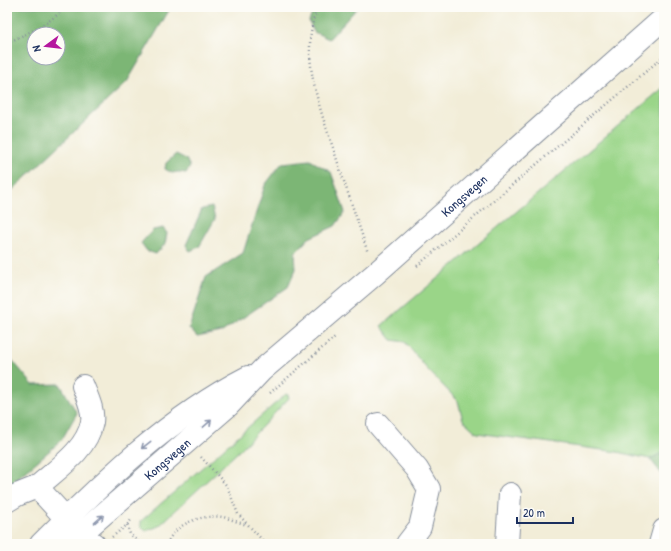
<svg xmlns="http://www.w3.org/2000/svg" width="671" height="551" font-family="'Patrick Hand',sans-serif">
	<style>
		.green { fill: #9ad588; stroke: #5a8273 }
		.forest { fill: #7bb674; stroke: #4b7269; fill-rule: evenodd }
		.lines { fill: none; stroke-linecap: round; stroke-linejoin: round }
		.minor-casing { stroke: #868e9b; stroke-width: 24 }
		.major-casing { stroke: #868e9b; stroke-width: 24 }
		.path { stroke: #868e9b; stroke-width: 2.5; stroke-dasharray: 1 3; stroke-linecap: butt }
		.minor { stroke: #fff; stroke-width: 22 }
		.major { stroke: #fff; stroke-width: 22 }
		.oneway { stroke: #8d97ae }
		.labels { text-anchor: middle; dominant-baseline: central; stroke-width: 3.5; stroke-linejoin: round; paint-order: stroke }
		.street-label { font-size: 13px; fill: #1b2f5e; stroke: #fdfcf7 }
	</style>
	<rect width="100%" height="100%" fill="#fdfcf7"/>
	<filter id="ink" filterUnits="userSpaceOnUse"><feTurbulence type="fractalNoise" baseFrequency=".025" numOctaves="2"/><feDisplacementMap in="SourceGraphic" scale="8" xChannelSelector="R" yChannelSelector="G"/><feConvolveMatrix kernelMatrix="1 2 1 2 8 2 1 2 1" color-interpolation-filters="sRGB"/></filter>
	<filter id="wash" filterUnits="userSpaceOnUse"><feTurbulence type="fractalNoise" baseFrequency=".012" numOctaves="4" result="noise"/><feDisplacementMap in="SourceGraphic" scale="16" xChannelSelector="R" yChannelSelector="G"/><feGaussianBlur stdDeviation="0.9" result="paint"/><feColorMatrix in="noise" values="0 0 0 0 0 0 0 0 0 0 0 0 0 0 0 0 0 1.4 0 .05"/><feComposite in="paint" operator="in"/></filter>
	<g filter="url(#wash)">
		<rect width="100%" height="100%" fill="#f2edd8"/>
		<path class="green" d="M 664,87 L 664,245 L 659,262 L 664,268 L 664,452 L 650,459 L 617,452 L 477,433 L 463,420 L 458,401 L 427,369 L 405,342 L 392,340 L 381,326 Z
			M 286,394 L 288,395 L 289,398 L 242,448 L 159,526 L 146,531 L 141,527 L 141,521 Z"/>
		<path class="forest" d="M 7,7 L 171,7 L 127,82 L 7,195 ZM 34,34 L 58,34 L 58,58 L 34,58 Z
			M 315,7 L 358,7 L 329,39 L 314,32 L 309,21 Z
			M 176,154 L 186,159 L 190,167 L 186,173 L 178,172 L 172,173 L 165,169 L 166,163 Z
			M 310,160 L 331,172 L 345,212 L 335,226 L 309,238 L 295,253 L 296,269 L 288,287 L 222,332 L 197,337 L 189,328 L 206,277 L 243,253 L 265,185 L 282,163 Z
			M 212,207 L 215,219 L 199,247 L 190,251 L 186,245 L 202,209 Z
			M 163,228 L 167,233 L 165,244 L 156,254 L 147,251 L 141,243 L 153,230 Z
			M 7,354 L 33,385 L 60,384 L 77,413 L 61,441 L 7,487 Z
			M 664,452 L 664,477 L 650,459 Z"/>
	</g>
	<g filter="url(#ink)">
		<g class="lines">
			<g class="minor-casing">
				<path id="minor" d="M 378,424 L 417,469 L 429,489 L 420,527 L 407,544
					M 37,487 C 57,469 87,450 92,422 C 94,410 87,397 83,386
					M 7,501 L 17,495 L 37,487 L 81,535 L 94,544
					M 507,544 L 510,494
					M 660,544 L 664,530"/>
			</g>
			<g class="major-casing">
				<g id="major">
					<path d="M 41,544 C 104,481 168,418 248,377"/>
					<path id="s1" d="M 69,544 L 228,406 L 262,370 L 375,274 L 664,18"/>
				</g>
			</g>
			<path class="path" d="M 318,7 C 297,56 322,113 337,160 C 347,191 358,222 368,253
				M 7,43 L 42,26 L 68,7
				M 417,266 L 664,56
				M 270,393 L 336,336
				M 201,457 L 227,486 L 238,514 L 266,544
				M 127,525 L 130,534 L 140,544
				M 112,537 L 127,525 L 132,519
				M 167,544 C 175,523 202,514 223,517 C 231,519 240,523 247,525"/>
			<use href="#minor" class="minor"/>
			<use href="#major" class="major"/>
		</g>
		<defs><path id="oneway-shaft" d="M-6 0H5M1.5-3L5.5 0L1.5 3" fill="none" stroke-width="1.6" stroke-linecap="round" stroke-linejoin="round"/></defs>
		<g class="oneway">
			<use href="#oneway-shaft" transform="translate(207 424) rotate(-41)"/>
			<use href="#oneway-shaft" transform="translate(146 445) rotate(142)"/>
			<use href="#oneway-shaft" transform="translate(99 519) rotate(-41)"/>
		</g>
	</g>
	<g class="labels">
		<g class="street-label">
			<text stroke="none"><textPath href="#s1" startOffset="527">Kongsvegen</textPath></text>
			<text stroke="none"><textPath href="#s1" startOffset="130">Kongsvegen</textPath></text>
		</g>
	</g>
	<rect width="671" height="551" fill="none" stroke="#fdfcf7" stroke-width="24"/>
	<g transform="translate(46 46) rotate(255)"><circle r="19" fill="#fdfcf7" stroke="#a3aaba"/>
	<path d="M0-3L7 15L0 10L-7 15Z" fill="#b5179e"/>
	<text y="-6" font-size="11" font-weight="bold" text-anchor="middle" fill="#1b2f5e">N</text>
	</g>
	<path d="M517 517v6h56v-6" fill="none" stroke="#1b2f5e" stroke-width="2"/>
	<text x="523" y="517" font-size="12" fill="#1b2f5e" stroke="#fdfcf7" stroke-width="3" paint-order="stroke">20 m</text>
</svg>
